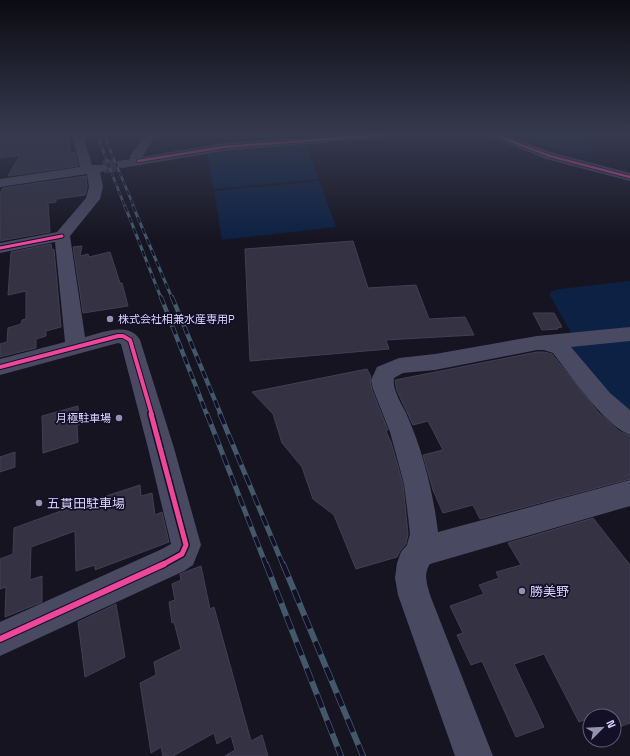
<svg xmlns="http://www.w3.org/2000/svg" width="630" height="756" font-family="'Space Grotesk','Noto Sans JP',sans-serif">
	<style>
		.water { fill: #0d2144 }
		.building { fill: #343243; stroke: #433f54 }
		.lines { fill: none; stroke-linecap: round; stroke-linejoin: round }
		.minor-tunnel { stroke: #333142; stroke-width: 13; stroke-dasharray: 13 6; stroke-linecap: butt }
		.minor { fill: #4a4962; fill-rule: evenodd }
		.rail-far4-casing { stroke: #43596b; stroke-width: 2.5 }
		.rail-far3-casing { stroke: #43596b; stroke-width: 3 }
		.rail-far2-casing { stroke: #43596b; stroke-width: 4.5 }
		.rail-far1-casing { stroke: #43596b; stroke-width: 5 }
		.rail-casing { stroke: #43596b; stroke-width: 6 }
		.rail-far4 { stroke: #130f26; stroke-width: 1.5; stroke-dasharray: 5; stroke-linecap: butt }
		.rail-far3 { stroke: #130f26; stroke-width: 2; stroke-dasharray: 6; stroke-linecap: butt }
		.rail-far2 { stroke: #130f26; stroke-width: 3; stroke-dasharray: 8; stroke-linecap: butt }
		.rail-far1 { stroke: #130f26; stroke-width: 3.5; stroke-dasharray: 11; stroke-linecap: butt }
		.rail { stroke: #130f26; stroke-width: 4.5; stroke-dasharray: 14; stroke-linecap: butt }
		.cycleway-far4-casing { stroke: #130f26; stroke-width: 4 }
		.cycleway-far3-casing { stroke: #130f26; stroke-width: 5 }
		.cycleway-far2-casing { stroke: #130f26; stroke-width: 6 }
		.cycleway-far1-casing { stroke: #130f26; stroke-width: 8 }
		.cycleway-casing { stroke: #130f26; stroke-width: 8 }
		.cycleway-far4 { stroke: #ed469a; stroke-width: 2.5 }
		.cycleway-far3 { stroke: #ed469a; stroke-width: 3 }
		.cycleway-far2 { stroke: #ed469a; stroke-width: 4 }
		.cycleway-far1 { stroke: #ed469a; stroke-width: 5 }
		.cycleway { stroke: #ed469a; stroke-width: 6 }
		.poi-dot { fill: #9591b1; stroke: #130f26; stroke-width: 1.5 }
		.labels { text-anchor: middle; dominant-baseline: central; stroke-width: 3.5; stroke-linejoin: round; paint-order: stroke }
		.poi-label { font-size: 11px; fill: #d9d4ff; stroke: #130f26; text-anchor: start }
		.near-poi-label { font-size: 13px; fill: #d9d4ff; stroke: #130f26; text-anchor: start }
	</style>
	<rect width="100%" height="100%" fill="#161421"/>
	<path class="water" d="M 513,135 L 584,135 L 595,152 L 568,154 Z
		M 307,145 L 319,179 L 213,189 L 207,153 Z
		M 320,181 L 336,227 L 222,240 L 214,191 Z
		M 630,281 L 630,330 L 573,336 L 549,294 L 552,291 L 560,289 Z
		M 630,339 L 630,416 L 604,389 L 570,346 Z"/>
	<path class="building" d="M 8,135 L 40,135 L 43,138 L 53,138 L 56,135 L 69,135 L 70,153 L 75,152 L 78,166 L 8,176 L 20,155 L 0,158 L 0,139 L 8,138 Z
		M 86,176 L 87,187 L 85,195 L 56,199 L 56,202 L 48,203 L 50,232 L 0,241 L 0,193 L 3,188 Z
		M 353,241 L 368,288 L 416,285 L 429,319 L 465,317 L 474,335 L 386,340 L 389,349 L 250,361 L 245,249 Z
		M 51,244 L 52,250 L 54,249 L 61,327 L 46,331 L 46,336 L 36,339 L 36,348 L 0,357 L 0,344 L 7,342 L 8,328 L 21,324 L 22,320 L 26,319 L 26,291 L 8,295 L 11,252 Z
		M 82,246 L 80,256 L 88,254 L 89,257 L 110,252 L 120,283 L 122,283 L 128,306 L 83,313 L 73,247 Z
		M 533,313 L 554,313 L 562,327 L 557,328 L 558,329 L 542,330 Z
		M 537,352 L 544,352 L 552,354 L 598,412 L 619,431 L 630,436 L 630,479 L 480,519 L 473,505 L 443,513 L 433,490 L 423,455 L 443,450 L 428,421 L 413,425 L 397,391 L 395,380 Z
		M 367,369 L 371,377 L 370,380 L 372,390 L 388,430 L 386,431 L 391,442 L 403,484 L 408,534 L 406,544 L 400,551 L 397,557 L 356,569 L 334,515 L 313,499 L 302,467 L 282,443 L 273,414 L 252,392 Z
		M 78,406 L 79,425 L 77,425 L 78,442 L 43,453 L 42,416 Z
		M 15,452 L 15,467 L 0,472 L 0,457 Z
		M 140,485 L 141,496 L 152,493 L 155,515 L 162,512 L 169,542 L 95,570 L 95,565 L 76,571 L 75,531 L 31,547 L 30,580 L 42,576 L 42,602 L 5,617 L 6,587 L 0,589 L 0,559 L 13,554 L 14,528 L 69,508 Z
		M 593,518 L 630,565 L 630,723 L 614,729 L 614,716 L 590,716 L 590,718 L 579,722 L 544,654 L 514,664 L 544,727 L 516,737 L 482,661 L 471,665 L 457,635 L 463,633 L 450,606 L 484,594 L 479,585 L 499,578 L 496,572 L 521,565 L 508,543 Z
		M 201,566 L 210,609 L 214,607 L 251,741 L 262,735 L 268,756 L 225,756 L 235,750 L 231,736 L 217,744 L 214,733 L 173,756 L 163,756 L 161,747 L 151,753 L 140,683 L 156,675 L 154,662 L 181,649 L 174,622 L 172,623 L 169,602 L 175,600 L 172,584 L 181,580 L 180,574 Z
		M 116,604 L 125,657 L 85,677 L 78,622 Z"/>
	<g class="lines">
		<path class="minor-tunnel" d="M 103,167 L 122,164"/>
		<path class="minor" d="M 41,135 L 55,135 L 53,137 L 43,137 Z
			M 72,135 L 83,135 L 92,165 L 106,165 L 107,168 L 106,171 L 100,172 L 103,187 L 100,199 L 70,236 L 85,337 C 102,333 129,321 140,340 L 174,448 L 201,545 L 193,565 L 184,571 L 0,656 L 0,622 L 162,549 L 171,544 L 148,448 L 121,344 L 118,343 L 0,375 L 0,359 L 65,342 L 55,242 L 0,253 L 0,243 L 57,232 L 86,198 L 89,187 L 87,174 L 0,187 L 0,179 L 80,167 Z
			M 145,135 L 156,135 L 142,157 L 224,143 L 343,135 L 388,135 L 386,137 L 382,138 L 224,151 L 122,168 L 118,167 L 116,164 L 118,161 L 131,159 L 130,156 Z
			M 489,135 L 504,135 L 554,153 L 630,173 L 630,181 L 546,159 L 491,137 Z
			M 630,327 L 630,341 L 571,347 L 610,393 L 630,410 L 630,435 C 605,426 570,375 553,353 L 544,350 L 537,350 L 435,370 L 403,373 L 394,378 C 392,389 401,403 406,413 C 423,451 433,491 438,532 L 630,480 L 630,506 L 430,564 C 423,574 427,584 430,595 L 493,756 L 455,756 L 398,595 L 395,578 L 397,563 L 401,552 L 407,545 L 410,534 L 408,516 L 404,484 L 390,432 L 373,389 L 371,380 L 377,367 L 399,358 L 435,354 L 537,336 Z"/>
		<g class="rail-far4-casing">
			<path id="rail-far4" d="M 97,135 L 125,207
				M 104,135 L 134,207"/>
		</g>
		<g class="rail-far3-casing">
			<path id="rail-far3" d="M 125,206 L 161,298
				M 133,206 L 172,298"/>
		</g>
		<g class="rail-far2-casing">
			<path id="rail-far2" d="M 161,297 L 207,415
				M 172,297 L 221,415"/>
		</g>
		<g class="rail-far1-casing">
			<path id="rail-far1" d="M 207,414 L 266,565
				M 220,414 L 283,565"/>
		</g>
		<g class="rail-casing">
			<path id="rail" d="M 266,564 L 341,756
				M 283,564 L 363,756"/>
		</g>
		<use href="#rail-far4" class="rail-far4"/>
		<use href="#rail-far3" class="rail-far3"/>
		<use href="#rail-far2" class="rail-far2"/>
		<use href="#rail-far1" class="rail-far1"/>
		<use href="#rail" class="rail"/>
		<g class="cycleway-far4-casing">
			<path id="cycleway-far4" d="M 495,135 L 550,156 L 630,177
				M 138,161 L 224,147 L 382,135"/>
		</g>
		<g class="cycleway-far3-casing">
			<path id="cycleway-far3" d="M 0,248 L 62,236"/>
		</g>
		<g class="cycleway-far2-casing">
			<path id="cycleway-far2" d="M 0,367 L 118,336 L 123,336 L 130,340 L 152,415"/>
		</g>
		<g class="cycleway-far1-casing">
			<path id="cycleway-far1" d="M 151,414 L 186,545 L 182,554 L 162,565"/>
		</g>
		<g class="cycleway-casing">
			<path id="cycleway" d="M 0,639 L 164,564"/>
		</g>
		<use href="#cycleway-far4" class="cycleway-far4"/>
		<use href="#cycleway-far3" class="cycleway-far3"/>
		<use href="#cycleway-far2" class="cycleway-far2"/>
		<use href="#cycleway-far1" class="cycleway-far1"/>
		<use href="#cycleway" class="cycleway"/>
	</g>
	<linearGradient id="sky" x2="0" y2="1"><stop stop-color="#0c0b12"/><stop offset="0.56" stop-color="#363a4e"/><stop offset="1" stop-color="#363a4e" stop-opacity="0"/></linearGradient>
	<rect width="630" height="240" fill="url(#sky)"/>
	<g class="poi-dot">
		<circle cx="110" cy="319" r="4"/>
		<circle cx="119" cy="418" r="4"/>
		<circle cx="39" cy="503" r="4"/>
		<circle cx="522" cy="591" r="4"/>
	</g>
	<g class="labels">
		<g class="poi-label">
			<text x="118" y="319">株式会社相兼水産専用P</text>
			<text x="111" y="418" text-anchor="end">月極駐車場</text>
		</g>
		<g class="near-poi-label">
			<text x="47" y="503">五貫田駐車場</text>
			<text x="530" y="591">勝美野</text>
		</g>
	</g>
	<g transform="translate(602 728) rotate(66)"><circle r="19" fill="#130f26" stroke="#625e7d"/>
	<path d="M0-3L7 15L0 10L-7 15Z" fill="#9591b1"/>
	<text y="-6" font-size="11" font-weight="bold" text-anchor="middle" fill="#d9d4ff">N</text>
	</g>
</svg>
